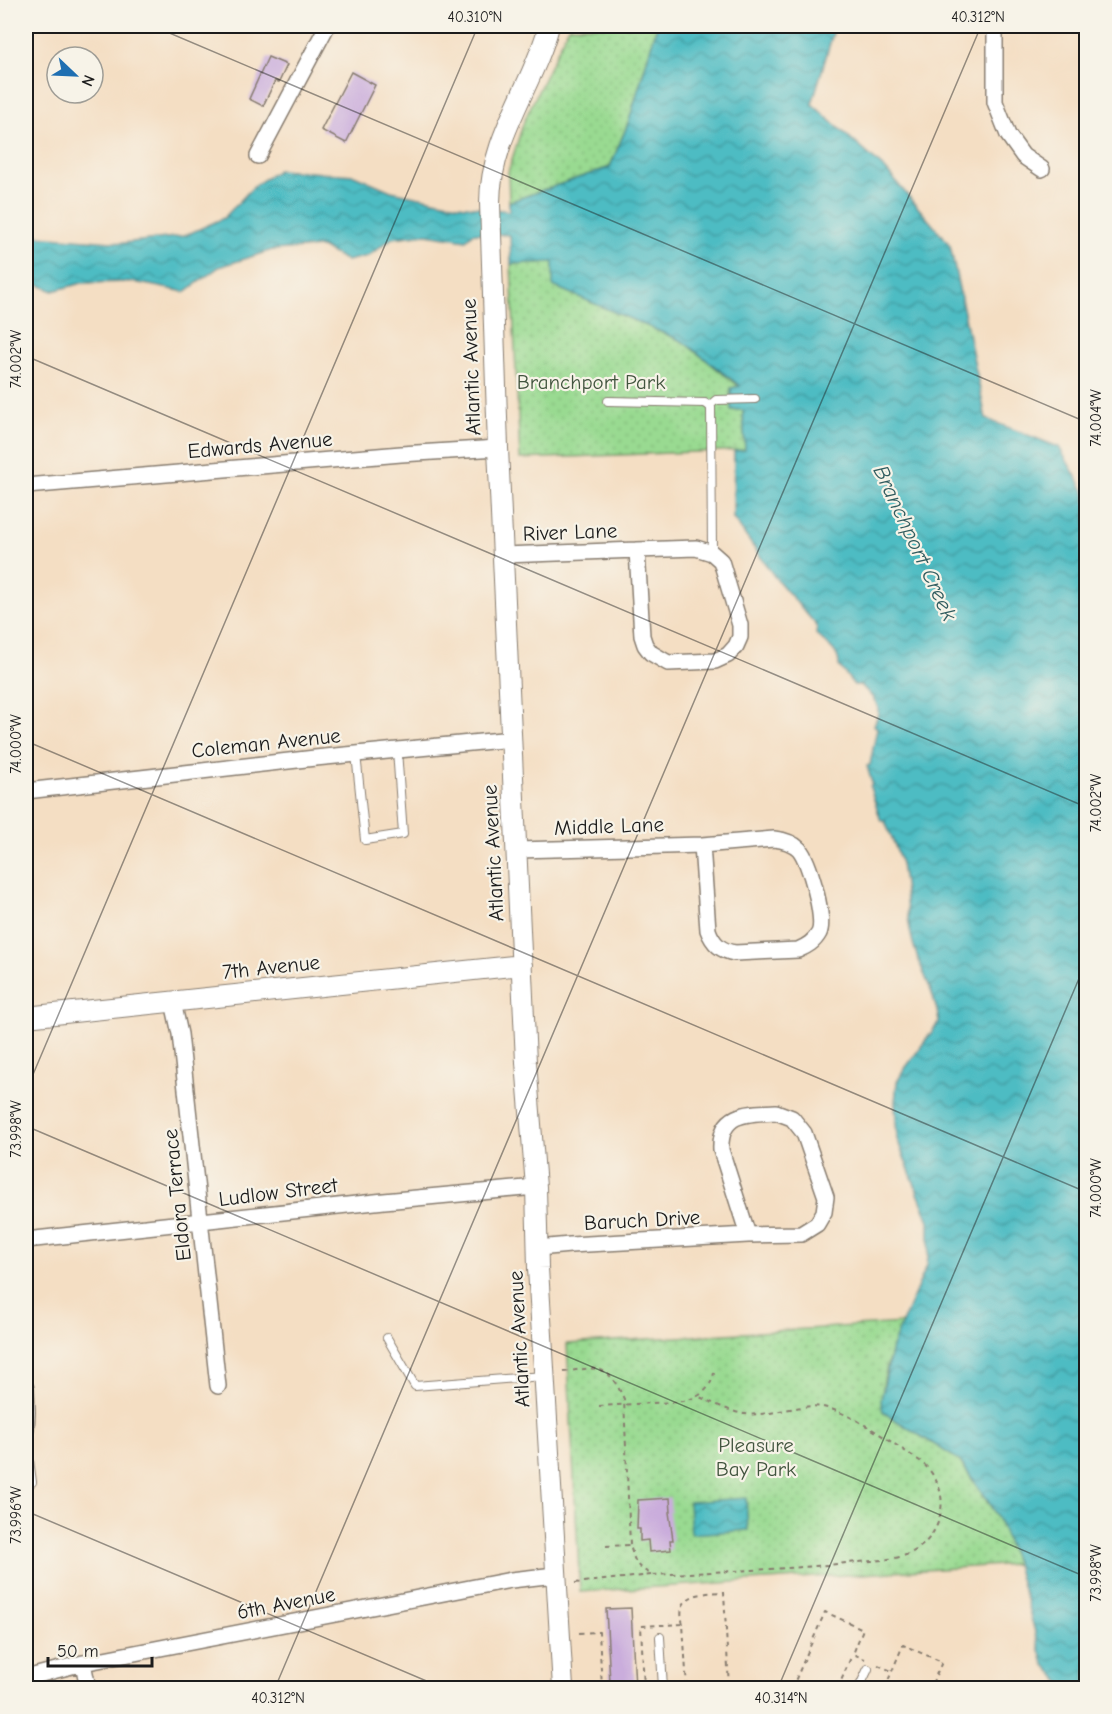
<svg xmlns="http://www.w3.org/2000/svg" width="1112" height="1714" font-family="'Comic Neue',sans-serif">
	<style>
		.park { fill: url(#park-dots); stroke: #5a7b56; stroke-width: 1.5 }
		.water { fill: url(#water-waves); stroke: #356c70; stroke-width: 1.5 }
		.building { fill: #caaddc }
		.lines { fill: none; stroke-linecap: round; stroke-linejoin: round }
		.service-casing { stroke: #887d70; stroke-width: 10 }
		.minor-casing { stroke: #887d70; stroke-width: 18 }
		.tertiary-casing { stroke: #887d70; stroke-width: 22 }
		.path { stroke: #887d70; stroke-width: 2; stroke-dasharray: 4.5 4.5; stroke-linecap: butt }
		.service { stroke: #fff; stroke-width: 8 }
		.minor { stroke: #fff; stroke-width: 15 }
		.tertiary { stroke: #fff; stroke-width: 20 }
		.ticks { fill: none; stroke: #1c1c1c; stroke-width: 1.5; stroke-opacity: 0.45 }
		.labels { text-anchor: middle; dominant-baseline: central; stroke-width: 4.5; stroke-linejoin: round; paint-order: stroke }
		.street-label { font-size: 21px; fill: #1c1c1c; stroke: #f7f3e8 }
		.park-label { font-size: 21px; fill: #42553f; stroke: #f7f3e8 }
		.water-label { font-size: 22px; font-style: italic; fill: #305c5f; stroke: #f7f3e8 }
		.neatline { fill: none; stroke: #1c1c1c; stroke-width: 2 }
		.ticks-label { font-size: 15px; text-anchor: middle; fill: #1c1c1c }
	</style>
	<defs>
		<pattern id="park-dots" width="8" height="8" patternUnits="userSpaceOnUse" patternTransform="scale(1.5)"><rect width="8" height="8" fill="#99da91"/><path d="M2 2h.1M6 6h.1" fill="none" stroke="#83ba7c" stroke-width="1.8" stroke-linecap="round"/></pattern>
		<pattern id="water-waves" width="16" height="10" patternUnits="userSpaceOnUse" patternTransform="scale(1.5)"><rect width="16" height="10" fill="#4ebcc3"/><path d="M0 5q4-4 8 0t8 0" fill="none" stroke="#40989e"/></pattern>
	</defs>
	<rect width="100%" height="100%" fill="#f7f3e8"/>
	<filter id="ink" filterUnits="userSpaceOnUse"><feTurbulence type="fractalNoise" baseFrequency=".0167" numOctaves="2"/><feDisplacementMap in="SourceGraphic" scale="12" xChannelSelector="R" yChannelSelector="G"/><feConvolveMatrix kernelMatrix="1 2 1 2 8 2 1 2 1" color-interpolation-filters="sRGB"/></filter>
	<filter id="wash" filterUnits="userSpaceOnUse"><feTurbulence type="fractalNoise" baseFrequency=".008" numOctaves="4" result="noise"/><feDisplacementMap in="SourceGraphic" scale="24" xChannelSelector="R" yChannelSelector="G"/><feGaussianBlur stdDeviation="1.35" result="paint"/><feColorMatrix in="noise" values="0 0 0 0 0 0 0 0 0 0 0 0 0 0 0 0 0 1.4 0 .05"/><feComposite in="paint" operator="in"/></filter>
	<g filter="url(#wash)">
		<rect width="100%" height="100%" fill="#f4dec3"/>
		<path class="park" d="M 569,26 L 657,26 L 629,121 L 610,167 L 509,202 L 508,172 L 524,121 Z
			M 553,262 L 554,286 L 682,341 L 740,387 L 731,388 L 731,410 L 743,410 L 745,450 L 520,459 L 511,264 Z
			M 902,1323 C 891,1350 879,1382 883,1412 L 959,1460 L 997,1516 L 1016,1564 L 580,1592 L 567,1344 Z"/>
		<path class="water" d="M 657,26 L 835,26 L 812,104 L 886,170 L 950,245 L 986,419 L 1059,447 L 1086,494 L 1086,1688 L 1066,1688 L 1044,1664 L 1016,1564 L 997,1516 L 986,1498 L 959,1460 L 883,1412 L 881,1400 L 892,1347 L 927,1265 L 929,1248 L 929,1221 L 897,1139 L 895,1102 L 897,1082 L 904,1070 L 939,1022 C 935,990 921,973 913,943 C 906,918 906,890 901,864 C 898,850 890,835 885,821 L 881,821 L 870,787 L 872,783 L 867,766 L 870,765 L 877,728 L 874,725 C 884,705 874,699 861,685 L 854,685 L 839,666 C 840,651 825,643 816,634 L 817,626 L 774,576 L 733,518 L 734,451 L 745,450 L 743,410 L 731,410 L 731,388 L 740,386 L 682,341 L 553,286 L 553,262 L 511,264 L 510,235 L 473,233 L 466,240 L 426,234 L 392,238 L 368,256 L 347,261 L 321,247 L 272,250 L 219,267 L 185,292 L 134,282 L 82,283 L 53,291 L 26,279 L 26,235 L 123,243 L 184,236 L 224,218 L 254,186 L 278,170 L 354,175 L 391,191 L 458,205 L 509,211 L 509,202 L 610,167 L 629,121 Z
			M 746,1498 L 748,1530 L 691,1534 L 689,1502 Z"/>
		<g id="blocks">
			<path class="building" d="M 268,57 L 287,65 L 279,82 L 275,81 L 263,106 L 249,99 Z
				M 351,72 L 375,85 L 346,143 L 321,130 Z
				M 670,1498 L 671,1512 L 669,1512 L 673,1540 L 670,1540 L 671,1550 L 649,1552 L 648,1540 L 640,1541 L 640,1529 L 637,1529 L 638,1500 Z
				M 631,1608 L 635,1688 L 607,1688 L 607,1682 L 610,1682 L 606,1609 Z"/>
		</g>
	</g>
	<g filter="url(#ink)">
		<use href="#blocks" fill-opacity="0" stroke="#887d70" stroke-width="1.5"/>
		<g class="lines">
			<g class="service-casing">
				<path id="service" d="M 608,401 L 705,403 L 711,407 L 712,553
					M 709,406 L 716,400 L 755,399
					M 356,754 L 365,840 L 403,834 L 397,750
					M 387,1338 L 415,1386 L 544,1376
					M 26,1438 L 32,1482 L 26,1483
					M 660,1637 L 663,1688
					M 859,1688 L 868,1669"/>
			</g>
			<g class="minor-casing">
				<path id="minor" d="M 995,26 L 995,102 L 1008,135 L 1023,156 L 1042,169
					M 258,156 L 327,26
					M 26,486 L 401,454 L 498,448
					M 696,548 L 712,553 L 721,561 L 740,625 L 740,637 L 736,646 L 728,655 L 715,661 L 668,663 L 651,653 L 645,645 L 642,636 L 637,550 Z
					M 504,555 L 637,550
					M 26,791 L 315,758 L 512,739
					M 774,839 C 783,840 792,842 799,849 C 809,860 826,919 819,933 C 814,942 807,946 798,950 L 735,953 C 721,951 713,944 708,930 L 702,845 Z
					M 517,850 L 702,845
					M 173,1002 L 180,1034 L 218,1386
					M 776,1112 L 792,1118 L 804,1133 L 826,1197 L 824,1212 L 817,1224 L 801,1234 L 748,1235 L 721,1150 C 719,1112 748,1113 776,1112 Z
					M 26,1240 L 384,1201 L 536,1187
					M 538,1248 L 570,1245 L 748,1235
					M 26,1388 L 27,1412 L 26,1429
					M 83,1663 L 88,1688
					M 26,1678 L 83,1663 L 511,1580 L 555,1575"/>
			</g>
			<g class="tertiary-casing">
				<path id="tertiary" d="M 549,26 C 533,86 490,138 490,203 L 498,448 L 526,1062 L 536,1187 L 538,1268 L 563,1688
					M 26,1017 L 522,965"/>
			</g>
			<path class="path" d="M 564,1372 C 599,1366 608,1364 624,1399 L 630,1545 C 635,1563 636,1568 654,1575 C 719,1571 783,1570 847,1563 C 866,1561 889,1561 906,1555 C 925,1548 939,1529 941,1510 C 944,1491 935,1473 920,1461 C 893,1444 854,1413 823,1407 C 798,1403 771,1417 745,1414 C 729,1412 712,1402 697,1396
				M 599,1406 C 617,1405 634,1404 652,1403 C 677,1402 707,1404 714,1373
				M 606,1546 L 630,1545
				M 575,1583 L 652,1575
				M 683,1624 C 674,1593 703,1593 724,1592 L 729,1688
				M 579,1633 L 599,1632 L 602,1688
				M 878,1665 L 892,1671
				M 644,1688 L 641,1626 L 683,1624 L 687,1688
				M 792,1688 L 825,1612 L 863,1629 L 853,1654 L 865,1659
				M 838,1688 L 852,1655
				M 885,1688 L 903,1645 L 942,1662 L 930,1688"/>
			<use href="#service" class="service"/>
			<use href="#minor" class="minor"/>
			<use href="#tertiary" class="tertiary"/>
		</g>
	</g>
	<path class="ticks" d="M 153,26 L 1086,422M 1061,26 L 1086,36M 26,356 L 1086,807M 26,741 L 1086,1192M 26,1091 L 478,26M 26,1126 L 1086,1577M 26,1511 L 443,1688M 275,1688 L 981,26M 778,1688 L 1086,962"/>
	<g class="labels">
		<g class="street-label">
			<text transform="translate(471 367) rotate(-92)">Atlantic Avenue</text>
			<text transform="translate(260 445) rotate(-5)">Edwards Avenue</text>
			<text transform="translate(570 532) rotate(-2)">River Lane</text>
			<text transform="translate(266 743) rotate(-6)">Coleman Avenue</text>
			<text transform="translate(609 826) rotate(-2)">Middle Lane</text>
			<text transform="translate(493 853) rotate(-93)">Atlantic Avenue</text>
			<text transform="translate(271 967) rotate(-6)">7th Avenue</text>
			<text transform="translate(278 1192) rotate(-7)">Ludlow Street</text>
			<text transform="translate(177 1195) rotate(-96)">Eldora Terrace</text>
			<text transform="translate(642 1220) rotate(-3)">Baruch Drive</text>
			<text transform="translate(519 1339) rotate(-93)">Atlantic Avenue</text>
			<text transform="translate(286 1603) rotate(-11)">6th Avenue</text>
		</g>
		<g class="park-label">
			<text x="591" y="382">Branchport Park</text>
			<text x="756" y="1445">Pleasure<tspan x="756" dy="24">Bay Park</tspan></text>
		</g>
		<g class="water-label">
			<text transform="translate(915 543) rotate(65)">Branchport Creek</text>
		</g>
	</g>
	<rect width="1112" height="1714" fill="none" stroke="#f7f3e8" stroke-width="66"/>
	<g transform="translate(75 75) rotate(113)"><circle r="28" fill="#f7f3e8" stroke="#9f9d96" stroke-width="1.5"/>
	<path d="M0-4.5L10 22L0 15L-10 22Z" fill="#1f6fb2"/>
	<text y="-9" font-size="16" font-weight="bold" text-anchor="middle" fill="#1c1c1c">N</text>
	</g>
	<path d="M48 1657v9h104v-9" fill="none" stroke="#1c1c1c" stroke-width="3"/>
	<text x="57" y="1657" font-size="18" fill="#1c1c1c" stroke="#f7f3e8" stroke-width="4.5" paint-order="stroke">50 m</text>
	<rect x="33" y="33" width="1046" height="1648" class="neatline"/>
	<g class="ticks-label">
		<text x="475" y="22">40.310°N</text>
		<text x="978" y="22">40.312°N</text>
		<text transform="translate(16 359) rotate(-90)" y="5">74.002°W</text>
		<text transform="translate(1096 418) rotate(-90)" y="5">74.004°W</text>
		<text transform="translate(16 744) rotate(-90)" y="5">74.000°W</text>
		<text transform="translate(1096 803) rotate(-90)" y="5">74.002°W</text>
		<text transform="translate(16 1129) rotate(-90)" y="5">73.998°W</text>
		<text transform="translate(1096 1188) rotate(-90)" y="5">74.000°W</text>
		<text transform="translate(16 1515) rotate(-90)" y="5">73.996°W</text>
		<text transform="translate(1096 1573) rotate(-90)" y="5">73.998°W</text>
		<text x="278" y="1703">40.312°N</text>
		<text x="781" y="1703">40.314°N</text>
	</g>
</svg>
